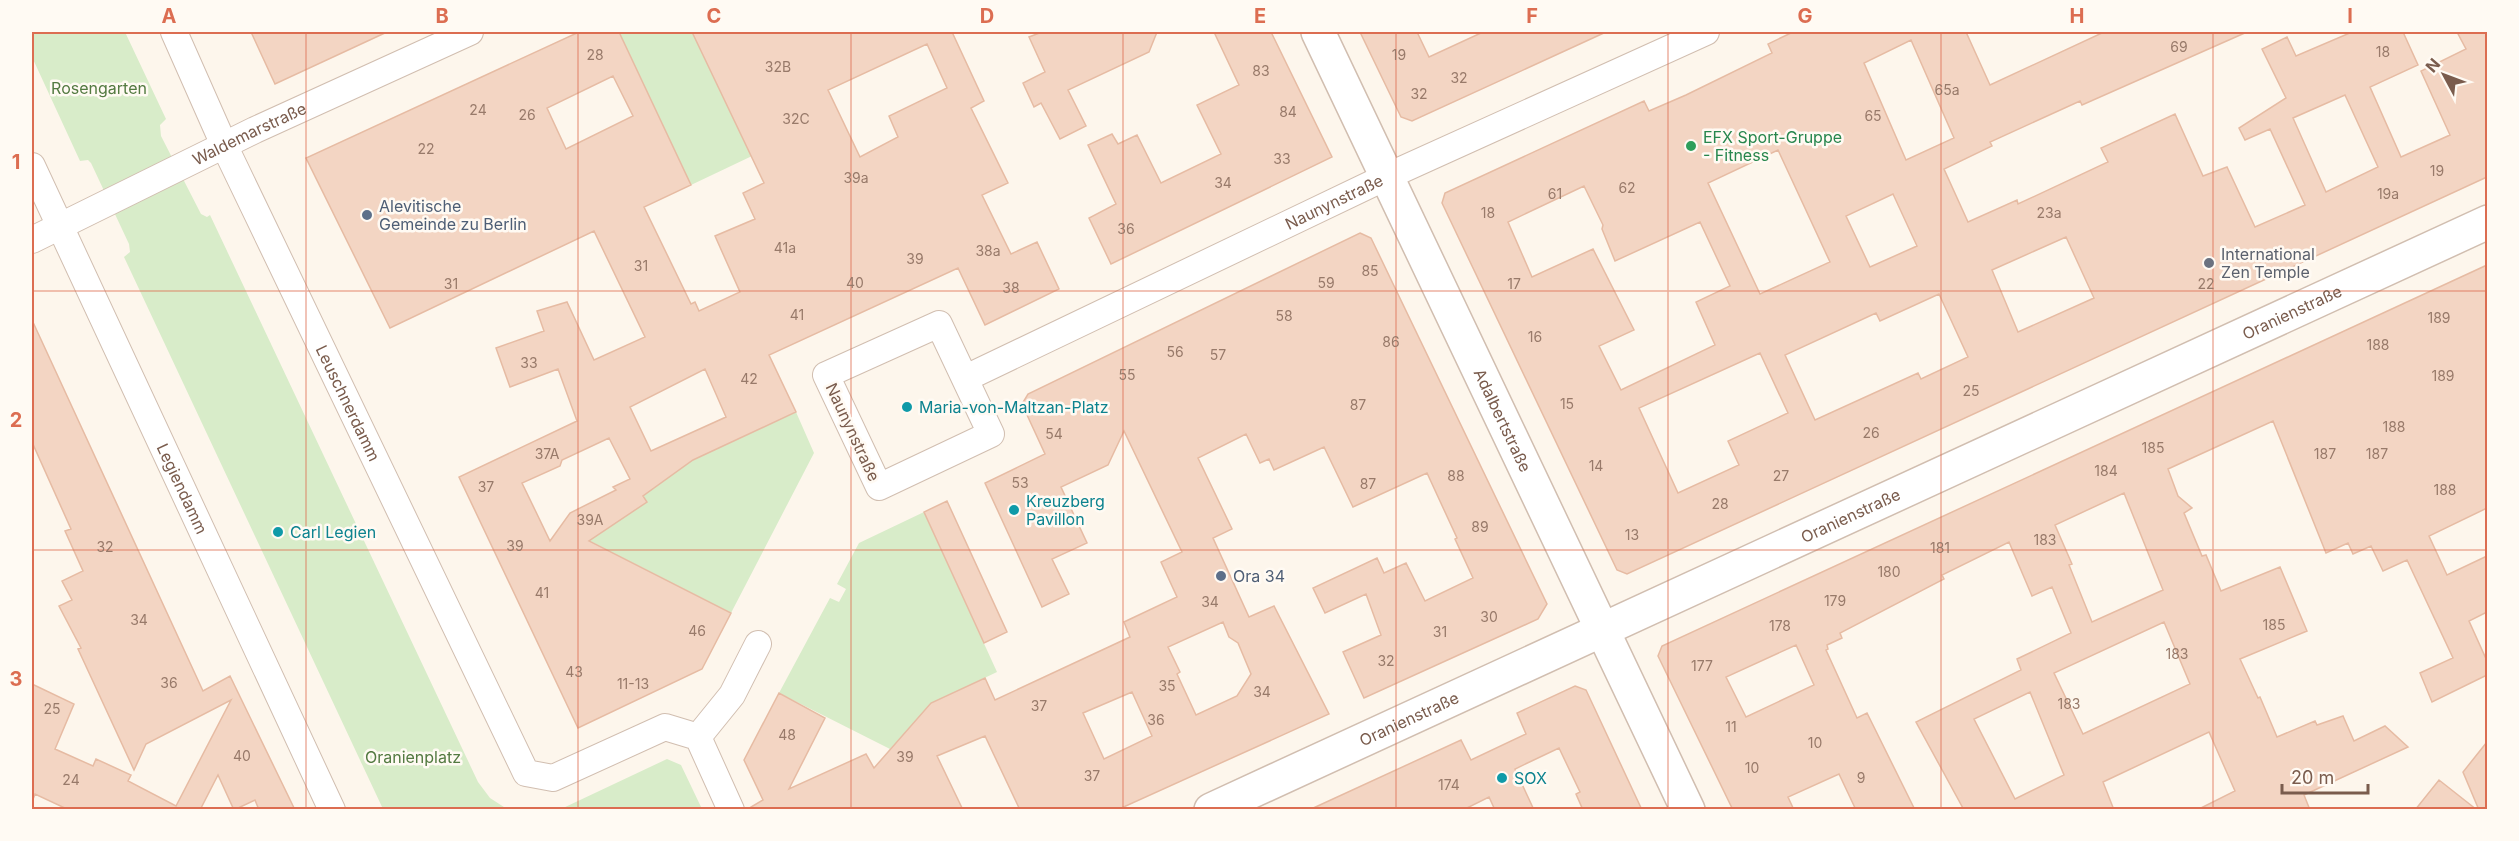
<svg xmlns="http://www.w3.org/2000/svg" width="2519" height="841" font-family="Inter,sans-serif">
	<style>
		.green { fill: #d8ecc9 }
		.building { fill: #f3d5c3; stroke: #e6bba3; stroke-width: 1.5; fill-rule: evenodd }
		.lines { fill: none; stroke-linecap: round; stroke-linejoin: round }
		.minor-casing { stroke: #d1beb0; stroke-width: 28 }
		.tertiary-casing { stroke: #d1beb0; stroke-width: 36 }
		.minor { stroke: #fff; stroke-width: 26 }
		.tertiary { stroke: #fff; stroke-width: 33 }
		.grid { fill: none; stroke: #dc6d51; stroke-width: 1.5; stroke-opacity: 0.55 }
		.leisure-dot { fill: #2e9e5b; stroke: #fffaf3; stroke-width: 2 }
		.service-dot { fill: #5c6f8a; stroke: #fffaf3; stroke-width: 2 }
		.worship-dot { fill: #6b7280; stroke: #fffaf3; stroke-width: 2 }
		.culture-dot { fill: #0f9aa8; stroke: #fffaf3; stroke-width: 2 }
		.labels { text-anchor: middle; dominant-baseline: central; stroke-width: 5; stroke-linejoin: round; paint-order: stroke }
		.number-label { font-size: 14px; fill: #987a6a }
		.park-label { font-size: 16px; fill: #537a41; stroke: #fffaf3 }
		.street-label { font-size: 16px; fill: #7a5c4d; stroke: #fffaf3 }
		.leisure-label { font-size: 16px; fill: #27864d; stroke: #fffaf3; text-anchor: start }
		.service-label { font-size: 16px; fill: #4e5e75; stroke: #fffaf3; text-anchor: start }
		.worship-label { font-size: 16px; fill: #5b616d; stroke: #fffaf3; text-anchor: start }
		.culture-label { font-size: 16px; fill: #0d838f; stroke: #fffaf3; text-anchor: start }
		.neatline { fill: none; stroke: #dc6d51; stroke-width: 2 }
		.grid-label { font-size: 20px; text-anchor: middle; font-weight: bold; fill: #dc6d51 }
	</style>
	<rect width="100%" height="100%" fill="#fdf6ec"/>
	<path class="green" d="M 32,32 L 125,32 L 166,119 L 160,125 L 161,136 L 201,214 L 207,217 L 210,215 L 478,782 L 490,798 L 507,809 L 383,809 L 124,257 L 130,252 L 129,244 L 91,163 L 88,160 L 80,161 L 32,57 Z
		M 619,32 L 692,32 L 752,156 L 691,185 Z
		M 796,412 L 814,453 L 731,613 L 588,540 L 647,502 L 643,495 L 693,460 Z
		M 924,512 L 997,672 L 932,703 L 890,749 L 779,693 L 830,598 L 839,602 L 846,589 L 837,584 L 859,543 Z
		M 667,759 L 681,765 L 702,809 L 561,809 Z"/>
	<path class="building" d="M 251,32 L 387,32 L 275,84 Z
		M 579,32 L 619,32 L 691,185 L 644,207 L 691,304 L 695,302 L 699,311 L 740,292 L 715,236 L 755,219 L 743,193 L 764,183 L 692,32 L 952,32 L 984,101 L 971,108 L 1008,183 L 982,195 L 1011,254 L 1037,242 L 1059,289 L 985,325 L 958,268 L 769,355 L 796,412 L 693,460 L 643,496 L 647,502 L 589,541 L 731,613 L 702,669 L 578,728 L 459,477 L 577,421 L 558,369 L 510,387 L 496,348 L 544,331 L 537,311 L 567,302 L 594,360 L 645,337 L 594,231 L 390,328 L 306,158 ZM 927,44 L 947,88 L 889,116 L 898,137 L 860,157 L 828,90 ZM 613,76 L 633,116 L 566,149 L 547,108 ZM 705,369 L 726,417 L 651,451 L 630,407 ZM 609,438 L 630,479 L 613,487 L 616,490 L 570,513 L 550,541 L 522,483 L 560,466 L 562,460 Z
		M 1042,32 L 1157,32 L 1149,52 L 1068,90 L 1086,126 L 1060,139 L 1041,103 L 1034,107 L 1023,83 L 1045,72 L 1029,37 Z
		M 1214,32 L 1271,32 L 1332,157 L 1111,264 L 1089,218 L 1116,204 L 1088,145 L 1112,134 L 1118,144 L 1137,135 L 1161,183 L 1221,154 L 1197,105 L 1239,85 Z
		M 1360,32 L 1417,32 L 1429,57 L 1483,32 L 1606,32 L 1412,121 L 1401,117 Z
		M 1793,32 L 1966,32 L 1990,85 L 2104,32 L 2247,32 L 2082,105 L 2080,101 L 1990,142 L 1992,146 L 1944,169 L 1968,222 L 2017,200 L 2018,204 L 2108,162 L 2101,148 L 2175,114 L 2203,176 L 2227,167 L 2255,227 L 2305,205 L 2270,129 L 2245,140 L 2239,128 L 2286,98 L 2262,49 L 2287,37 L 2296,56 L 2352,32 L 2403,32 L 2418,65 L 2370,87 L 2401,157 L 2450,135 L 2421,71 L 2466,49 L 2457,32 L 2487,32 L 2487,177 L 1627,574 L 1617,570 L 1442,203 L 1445,193 L 1644,101 L 1649,111 L 1686,95 L 1772,53 L 1768,44 ZM 1911,40 L 1954,138 L 1906,160 L 1864,63 ZM 2345,95 L 2378,167 L 2326,192 L 2293,118 ZM 1778,150 L 1830,262 L 1760,294 L 1708,183 ZM 1584,186 L 1603,225 L 1602,229 L 1615,261 L 1700,222 L 1730,286 L 1696,302 L 1715,345 L 1621,390 L 1599,346 L 1634,330 L 1593,249 L 1532,277 L 1508,222 ZM 1893,194 L 1917,246 L 1870,267 L 1846,216 ZM 2066,237 L 2094,298 L 2018,332 L 1992,270 ZM 1939,294 L 1968,357 L 1921,379 L 1918,373 L 1815,420 L 1785,355 L 1876,313 L 1880,321 ZM 1760,353 L 1788,413 L 1728,441 L 1739,465 L 1678,493 L 1639,408 Z
		M 1360,233 L 1371,238 L 1547,604 L 1538,619 L 1364,698 L 1343,652 L 1381,635 L 1366,594 L 1325,613 L 1313,588 L 1377,558 L 1384,573 L 1406,563 L 1425,601 L 1473,578 L 1455,539 L 1457,538 L 1427,473 L 1353,507 L 1324,447 L 1274,470 L 1269,459 L 1260,463 L 1246,434 L 1198,458 L 1232,529 L 1213,538 L 1249,617 L 1274,606 L 1329,714 L 1117,810 L 1020,810 L 985,736 L 937,756 L 963,810 L 746,810 L 763,800 L 744,760 L 779,693 L 825,718 L 789,789 L 866,754 L 874,768 L 931,703 L 985,678 L 995,700 L 1130,637 L 1124,622 L 1177,597 L 1161,562 L 1182,552 L 1124,431 L 1108,465 L 1061,487 L 1087,543 L 1052,559 L 1069,594 L 1042,607 L 985,483 L 1045,454 L 1022,404 L 1028,394 ZM 1223,622 L 1229,637 L 1238,643 L 1251,674 L 1237,696 L 1196,715 L 1177,674 L 1180,672 L 1168,647 ZM 1132,692 L 1152,736 L 1104,759 L 1083,713 Z
		M 2487,265 L 2487,508 L 2429,536 L 2447,575 L 2487,556 L 2487,612 L 2469,621 L 2487,661 L 2487,675 L 2432,702 L 2420,673 L 2453,658 L 2407,560 L 2383,571 L 2371,546 L 2353,554 L 2348,543 L 2326,553 L 2273,421 L 2168,469 L 2178,496 L 2192,508 L 2184,513 L 2202,556 L 2206,555 L 2221,591 L 2280,567 L 2307,631 L 2240,659 L 2258,698 L 2260,697 L 2277,737 L 2315,721 L 2317,725 L 2343,716 L 2354,741 L 2385,726 L 2408,747 L 2304,795 L 2310,810 L 2197,810 L 2235,791 L 2209,732 L 2103,782 L 2114,810 L 1964,810 L 1916,722 L 2021,670 L 2017,659 L 2071,633 L 2052,587 L 2032,596 L 2009,542 L 1942,575 L 1944,579 L 1840,633 L 1842,638 L 1827,645 L 1828,649 L 1826,650 L 1857,718 L 1867,713 L 1915,810 L 1856,810 L 1839,774 L 1788,797 L 1794,810 L 1733,810 L 1658,656 L 1662,646 ZM 2124,493 L 2163,590 L 2092,622 L 2069,565 L 2072,564 L 2055,525 ZM 2164,622 L 2190,684 L 2083,734 L 2054,673 ZM 1796,645 L 1814,685 L 1746,717 L 1726,677 ZM 2030,692 L 2064,775 L 2015,799 L 1974,719 Z
		M 32,320 L 203,691 L 230,676 L 295,810 L 259,810 L 255,800 L 234,810 L 218,775 L 200,810 L 69,810 L 35,794 L 32,802 L 32,684 L 74,704 L 55,749 L 93,766 L 96,759 L 131,775 L 128,781 L 176,806 L 231,700 L 146,744 L 134,770 L 78,649 L 81,648 L 59,606 L 72,600 L 62,581 L 83,571 L 65,531 L 71,529 L 32,442 Z
		M 947,501 L 1007,632 L 984,643 L 924,512 Z
		M 1575,686 L 1586,690 L 1642,810 L 1583,810 L 1576,794 L 1580,792 L 1559,748 L 1515,769 L 1534,810 L 1495,810 L 1489,797 L 1463,810 L 1309,810 L 1461,740 L 1471,760 L 1526,734 L 1517,713 Z
		M 2487,742 L 2487,810 L 2479,810 L 2463,772 Z
		M 2439,780 L 2477,810 L 2415,810 Z"/>
	<g class="lines">
		<g class="minor-casing">
			<g id="minor">
				<path id="s1" d="M 174,32 L 224,145 L 526,773 L 553,778 L 665,727 L 698,737 L 731,810"/>
				<path id="s2" d="M 32,166 L 332,810"/>
				<path id="s3" d="M 32,240 L 255,130 L 470,32"/>
				<path d="M 939,324 L 991,434 L 879,487 L 826,375 Z"/>
				<path id="s4" d="M 966,378 L 1388,176 L 1706,32"/>
				<path d="M 698,737 L 732,695 L 758,644"/>
			</g>
		</g>
		<g class="tertiary-casing">
			<g id="tertiary">
				<path id="s5" d="M 1318,32 L 1688,810"/>
				<path id="s6" d="M 1211,810 L 2488,222"/>
			</g>
		</g>
		<use href="#minor" class="minor"/>
		<use href="#tertiary" class="tertiary"/>
	</g>
	<path class="grid" d="M 306,32 L 306,810M 578,32 L 578,810M 851,32 L 851,810M 1123,32 L 1123,810M 1396,32 L 1396,810M 1668,32 L 1668,810M 1941,32 L 1941,810M 2213,32 L 2213,810M 32,291 L 2488,291M 32,550 L 2488,550"/>
	<circle class="leisure-dot" cx="1691" cy="146" r="6"/>
	<g class="service-dot">
		<circle cx="367" cy="215" r="6"/>
		<circle cx="1221" cy="576" r="6"/>
	</g>
	<circle class="worship-dot" cx="2209" cy="263" r="6"/>
	<g class="culture-dot">
		<circle cx="907" cy="407" r="6"/>
		<circle cx="1014" cy="510" r="6"/>
		<circle cx="278" cy="532" r="6"/>
		<circle cx="1502" cy="778" r="6"/>
	</g>
	<g class="labels">
		<g class="number-label">
			<text x="2179" y="46">69</text>
			<text x="2383" y="51">18</text>
			<text x="595" y="54">28</text>
			<text x="1399" y="54">19</text>
			<text x="778" y="66">32B</text>
			<text x="1261" y="70">83</text>
			<text x="1459" y="77">32</text>
			<text x="1947" y="89">65a</text>
			<text x="1419" y="93">32</text>
			<text x="478" y="109">24</text>
			<text x="1288" y="111">84</text>
			<text x="527" y="114">26</text>
			<text x="1873" y="115">65</text>
			<text x="796" y="118">32C</text>
			<text x="426" y="148">22</text>
			<text x="1282" y="158">33</text>
			<text x="2437" y="170">19</text>
			<text x="856" y="177">39a</text>
			<text x="1223" y="182">34</text>
			<text x="1627" y="187">62</text>
			<text x="1555" y="193">61</text>
			<text x="2388" y="193">19a</text>
			<text x="1488" y="212">18</text>
			<text x="2049" y="212">23a</text>
			<text x="1126" y="228">36</text>
			<text x="785" y="247">41a</text>
			<text x="988" y="250">38a</text>
			<text x="915" y="258">39</text>
			<text x="641" y="265">31</text>
			<text x="1370" y="270">85</text>
			<text x="855" y="282">40</text>
			<text x="1326" y="282">59</text>
			<text x="451" y="283">31</text>
			<text x="1514" y="283">17</text>
			<text x="2206" y="283">22</text>
			<text x="1011" y="287">38</text>
			<text x="797" y="314">41</text>
			<text x="1284" y="315">58</text>
			<text x="2439" y="317">189</text>
			<text x="1535" y="336">16</text>
			<text x="1391" y="341">86</text>
			<text x="2378" y="344">188</text>
			<text x="1175" y="351">56</text>
			<text x="1218" y="354">57</text>
			<text x="529" y="362">33</text>
			<text x="1127" y="374">55</text>
			<text x="2443" y="375">189</text>
			<text x="749" y="378">42</text>
			<text x="1971" y="390">25</text>
			<text x="1567" y="403">15</text>
			<text x="1358" y="404">87</text>
			<text x="2394" y="426">188</text>
			<text x="1871" y="432">26</text>
			<text x="1054" y="433">54</text>
			<text x="2153" y="447">185</text>
			<text x="547" y="453">37A</text>
			<text x="2325" y="453">187</text>
			<text x="2377" y="453">187</text>
			<text x="1596" y="465">14</text>
			<text x="2106" y="470">184</text>
			<text x="1456" y="475">88</text>
			<text x="1781" y="475">27</text>
			<text x="1020" y="482">53</text>
			<text x="1368" y="483">87</text>
			<text x="486" y="486">37</text>
			<text x="2445" y="489">188</text>
			<text x="1720" y="503">28</text>
			<text x="590" y="519">39A</text>
			<text x="1480" y="526">89</text>
			<text x="1632" y="534">13</text>
			<text x="2045" y="539">183</text>
			<text x="515" y="545">39</text>
			<text x="105" y="546">32</text>
			<text x="1940" y="547">181</text>
			<text x="1889" y="571">180</text>
			<text x="542" y="592">41</text>
			<text x="1835" y="600">179</text>
			<text x="1210" y="601">34</text>
			<text x="1489" y="616">30</text>
			<text x="139" y="619">34</text>
			<text x="2274" y="624">185</text>
			<text x="1780" y="625">178</text>
			<text x="697" y="630">46</text>
			<text x="1440" y="631">31</text>
			<text x="2177" y="653">183</text>
			<text x="1386" y="660">32</text>
			<text x="1702" y="665">177</text>
			<text x="574" y="671">43</text>
			<text x="169" y="682">36</text>
			<text x="633" y="683">11-13</text>
			<text x="1167" y="685">35</text>
			<text x="1262" y="691">34</text>
			<text x="2069" y="703">183</text>
			<text x="1039" y="705">37</text>
			<text x="52" y="708">25</text>
			<text x="1156" y="719">36</text>
			<text x="1731" y="726">11</text>
			<text x="787" y="734">48</text>
			<text x="1815" y="742">10</text>
			<text x="242" y="755">40</text>
			<text x="905" y="756">39</text>
			<text x="1752" y="767">10</text>
			<text x="1092" y="775">37</text>
			<text x="1861" y="777">9</text>
			<text x="71" y="779">24</text>
			<text x="1449" y="784">174</text>
		</g>
		<g class="park-label">
			<text x="99" y="88">Rosengarten</text>
			<text x="413" y="757">Oranienplatz</text>
		</g>
		<g class="street-label">
			<text stroke="none"><textPath href="#s3" startOffset="242">Waldemarstraße</textPath></text>
			<text stroke="none"><textPath href="#s4" startOffset="408">Naunynstraße</textPath></text>
			<text stroke="none"><textPath href="#s6" startOffset="1190">Oranienstraße</textPath></text>
			<text stroke="none"><textPath href="#s1" startOffset="410">Leuschnerdamm</textPath></text>
			<text stroke="none"><textPath href="#s5" startOffset="430">Adalbertstraße</textPath></text>
			<text transform="translate(853 432) rotate(65)">Naunynstraße</text>
			<text stroke="none"><textPath href="#s2" startOffset="356">Legiendamm</textPath></text>
			<text stroke="none"><textPath href="#s6" startOffset="704">Oranienstraße</textPath></text>
			<text stroke="none"><textPath href="#s6" startOffset="218">Oranienstraße</textPath></text>
		</g>
		<g class="leisure-label">
			<text x="1703" y="137">EFX Sport-Gruppe<tspan x="1703" dy="18">- Fitness</tspan></text>
		</g>
		<g class="service-label">
			<text x="379" y="206">Alevitische<tspan x="379" dy="18">Gemeinde zu Berlin</tspan></text>
			<text x="1233" y="576">Ora 34</text>
		</g>
		<g class="worship-label">
			<text x="2221" y="254">International<tspan x="2221" dy="18">Zen Temple</tspan></text>
		</g>
		<g class="culture-label">
			<text x="919" y="407">Maria-von-Maltzan-Platz</text>
			<text x="1026" y="501">Kreuzberg<tspan x="1026" dy="18">Pavillon</tspan></text>
			<text x="290" y="532">Carl Legien</text>
			<text x="1514" y="778">SOX</text>
		</g>
	</g>
	<rect width="2519" height="841" fill="none" stroke="#fffaf3" stroke-width="66"/>
	<g transform="translate(2444 75) rotate(311)" stroke="#fffaf3" stroke-width="4.5" paint-order="stroke">
	<path d="M0-4.5L10 22L0 15L-10 22Z" fill="#7a5c4d"/>
	<text y="-9" font-size="16" font-weight="bold" text-anchor="middle" fill="#7a5c4d">N</text>
	</g>
	<path d="M2282 784v9h86v-9" fill="none" stroke="#7a5c4d" stroke-width="3"/>
	<text x="2291" y="784" font-size="18" fill="#7a5c4d" stroke="#fffaf3" stroke-width="4.5" paint-order="stroke">20 m</text>
	<rect x="33" y="33" width="2453" height="775" class="neatline"/>
	<g class="grid-label">
		<text x="169" y="23">A</text>
		<text x="442" y="23">B</text>
		<text x="714" y="23">C</text>
		<text x="987" y="23">D</text>
		<text x="1260" y="23">E</text>
		<text x="1532" y="23">F</text>
		<text x="1805" y="23">G</text>
		<text x="2077" y="23">H</text>
		<text x="2350" y="23">I</text>
		<text x="16" y="169">1</text>
		<text x="16" y="427">2</text>
		<text x="16" y="686">3</text>
	</g>
</svg>
